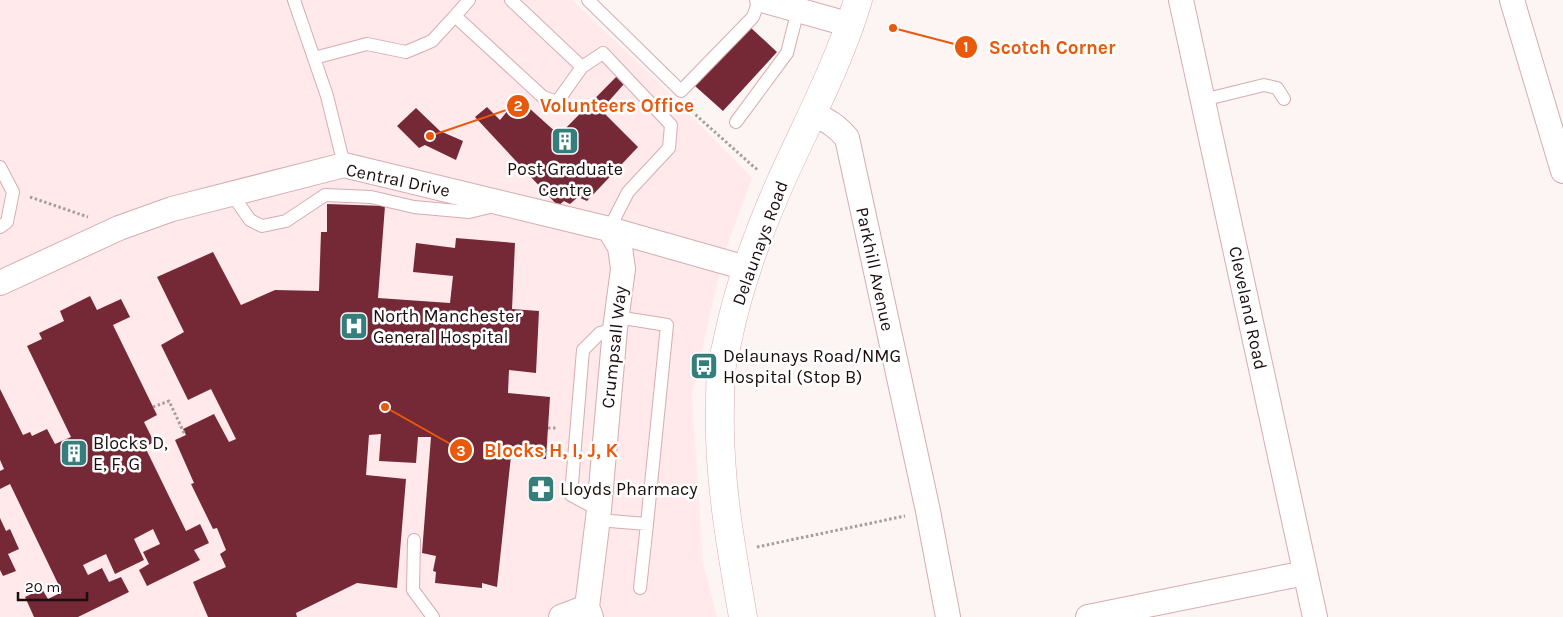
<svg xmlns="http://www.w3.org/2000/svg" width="1563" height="617" font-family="Karla,sans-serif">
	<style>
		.built { fill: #ffe9eb }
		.building { fill: #752936 }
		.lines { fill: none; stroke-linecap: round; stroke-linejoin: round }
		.service-casing { stroke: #d6acaf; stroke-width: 14 }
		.minor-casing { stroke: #d6acaf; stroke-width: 26 }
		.tertiary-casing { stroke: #d6acaf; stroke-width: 29 }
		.path { stroke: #a89d9e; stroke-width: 3; stroke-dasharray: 2.5 2.5; stroke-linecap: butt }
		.service { stroke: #fff; stroke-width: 12 }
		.minor { stroke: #fff; stroke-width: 24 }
		.tertiary { stroke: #fff; stroke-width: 28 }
		.labels { text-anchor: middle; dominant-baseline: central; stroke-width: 5; stroke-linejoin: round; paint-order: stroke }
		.poi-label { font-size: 18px; fill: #1c0e0f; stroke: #fff; text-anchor: start }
		.street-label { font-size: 18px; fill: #1c0e0f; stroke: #fff }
		.leader { fill: none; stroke: #e8590c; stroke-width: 2 }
		.callout-dot { fill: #e8590c; stroke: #fff; stroke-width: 2 }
		.mark-label { font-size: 15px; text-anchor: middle; font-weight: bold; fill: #fff }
		.callout-label { font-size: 19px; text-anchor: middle; font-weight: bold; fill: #e8590c; stroke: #fff; stroke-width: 5; stroke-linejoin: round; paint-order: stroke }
	</style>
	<rect width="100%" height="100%" fill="#fdf4f4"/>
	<path class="built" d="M 0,0 L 572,0 L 652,76 L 752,178 L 723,257 L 692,395 L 703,564 L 717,617 L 0,617 Z"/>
	<path class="building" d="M 750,27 L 777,52 L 723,111 L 695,86 Z
		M 618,75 L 624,84 L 601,110 L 638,147 L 587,201 L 578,197 L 570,204 L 564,201 L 558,206 L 475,117 L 487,107 L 500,120 L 518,98 L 559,135 Z
		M 416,108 L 440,131 L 463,141 L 456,160 L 425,145 L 419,148 L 397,126 Z
		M 327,204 L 385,206 L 378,298 L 450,303 L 453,276 L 413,272 L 416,243 L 455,248 L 456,238 L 515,243 L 512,309 L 539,311 L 536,373 L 509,370 L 508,393 L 550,397 L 546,459 L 511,456 L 497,587 L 482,583 L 482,588 L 435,583 L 436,572 L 433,571 L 436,556 L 422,553 L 431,437 L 418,437 L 416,463 L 379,461 L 381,434 L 369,435 L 366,475 L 406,479 L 397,588 L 357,583 L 296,613 L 297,617 L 208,617 L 193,582 L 226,567 L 220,554 L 226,550 L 217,528 L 213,529 L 191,484 L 194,483 L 175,440 L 186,435 L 183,429 L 214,414 L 229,442 L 236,439 L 211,389 L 188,400 L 161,345 L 184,332 L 157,277 L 213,252 L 241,305 L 275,290 L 319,291 L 321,232 L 327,232 Z
		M 90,296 L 97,310 L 121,299 L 130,317 L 113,325 L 157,415 L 144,422 L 154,442 L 145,447 L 186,531 L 200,524 L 209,543 L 194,550 L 200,560 L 147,586 L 139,570 L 149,564 L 143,552 L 160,544 L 153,529 L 134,539 L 144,560 L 115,574 L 106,554 L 83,565 L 88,575 L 102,568 L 109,582 L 121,577 L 129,592 L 78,617 L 34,617 L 25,597 L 42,589 L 48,599 L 62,592 L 10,484 L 0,489 L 0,471 L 4,469 L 0,460 L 0,389 L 23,435 L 30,432 L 32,436 L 47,429 L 55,444 L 71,437 L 27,346 L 42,339 L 39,333 L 64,321 L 60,311 Z
		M 0,518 L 6,531 L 10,529 L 19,549 L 8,554 L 16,571 L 3,576 L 0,570 Z"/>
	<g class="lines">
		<g class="service-casing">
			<path id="service" d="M 294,0 L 327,96 L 344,165
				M 511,0 L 582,67
				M 588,0 L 681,91 L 753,17 L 759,0
				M 455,16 L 469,0
				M 314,58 L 367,44 L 406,52 L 432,41 L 455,16 L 543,97 L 557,102 L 582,67 L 603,53 L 671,125 L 669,148 L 628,192 L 609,229
				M 1203,100 L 1264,85 L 1277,88 L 1284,99
				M 736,122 L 787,53 L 798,10
				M 0,167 L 13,192 L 7,222 L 0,227
				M 232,194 L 250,220 L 262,226 L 286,221 L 325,195 L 371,197 L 414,207 L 469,212 L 494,206
				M 599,510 L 571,495 L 583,350 L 600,333 L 615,329
				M 597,520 L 647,524 L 667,325 L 617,317
				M 414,540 L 413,590 L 433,617
				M 640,588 L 647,524"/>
		</g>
		<g class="minor-casing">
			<path id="minor" d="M 762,0 L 851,25
				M 1181,0 L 1315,617
				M 1512,0 L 1563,171
				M 813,114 C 827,120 837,126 847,138 L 928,511 L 948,617
				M 0,283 L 119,228 L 172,209 L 344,165 L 609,229 L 746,268
				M 561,617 L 587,607
				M 591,617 L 587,607 L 599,510 L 615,329 L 623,269 L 620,247 L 609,229
				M 1088,617 L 1305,573"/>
		</g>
		<g class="tertiary-casing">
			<path id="tertiary" d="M 743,617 C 731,547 718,478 720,406 C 720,395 720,384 721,372 C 722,362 725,352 727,343 C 738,287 758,233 781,181 C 808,121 839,63 858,0"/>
		</g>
		<path class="path" d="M 688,108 L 754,167 L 758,170
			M 30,197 L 88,217
			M 153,407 L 169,401 L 185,435
			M 548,428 L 558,428
			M 757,547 L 905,516"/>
		<use href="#service" class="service"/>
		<use href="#minor" class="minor"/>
		<use href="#tertiary" class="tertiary"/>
	</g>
	<defs>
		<g id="building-square" transform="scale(1.4375)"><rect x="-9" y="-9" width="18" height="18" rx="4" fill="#357e7c" stroke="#fff"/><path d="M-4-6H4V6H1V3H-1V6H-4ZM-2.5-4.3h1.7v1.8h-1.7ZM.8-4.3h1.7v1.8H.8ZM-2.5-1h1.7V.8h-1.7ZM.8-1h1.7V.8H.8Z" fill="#fff"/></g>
		<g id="hospital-square" transform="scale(1.4375)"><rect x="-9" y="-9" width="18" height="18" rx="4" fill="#357e7c" stroke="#fff"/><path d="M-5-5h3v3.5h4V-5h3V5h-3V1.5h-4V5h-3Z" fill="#fff"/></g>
		<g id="bus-square" transform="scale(1.4375)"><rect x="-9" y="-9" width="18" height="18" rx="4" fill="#357e7c" stroke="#fff"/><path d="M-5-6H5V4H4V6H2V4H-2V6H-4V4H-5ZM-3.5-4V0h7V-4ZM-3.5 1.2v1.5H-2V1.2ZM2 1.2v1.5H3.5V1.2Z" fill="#fff"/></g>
		<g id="pharmacy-square" transform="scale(1.4375)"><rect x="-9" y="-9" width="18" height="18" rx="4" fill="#357e7c" stroke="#fff"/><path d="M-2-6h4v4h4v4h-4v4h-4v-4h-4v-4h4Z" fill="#fff"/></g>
	</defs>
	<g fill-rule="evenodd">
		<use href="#building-square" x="565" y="141"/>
		<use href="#hospital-square" x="354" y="326"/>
		<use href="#bus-square" x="704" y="366"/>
		<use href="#building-square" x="74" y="453"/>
		<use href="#pharmacy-square" x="541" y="489"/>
	</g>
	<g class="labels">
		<g class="poi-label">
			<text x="565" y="169" text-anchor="middle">Post Graduate<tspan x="565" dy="21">Centre</tspan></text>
			<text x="373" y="316">North Manchester<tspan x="373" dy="21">General Hospital</tspan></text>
			<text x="723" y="356">Delaunays Road/NMG<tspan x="723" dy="21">Hospital (Stop B)</tspan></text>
			<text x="93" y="443">Blocks D,<tspan x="93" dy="21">E, F, G</tspan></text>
			<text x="560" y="489">Lloyds Pharmacy</text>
		</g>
		<g class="street-label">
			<text transform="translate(398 180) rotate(12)">Central Drive</text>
			<text transform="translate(760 243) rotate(-70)">Delaunays Road</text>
			<text transform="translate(875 269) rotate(78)">Parkhill Avenue</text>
			<text transform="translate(1248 308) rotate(78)">Cleveland Road</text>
			<text transform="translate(614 347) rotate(-84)">Crumpsall Way</text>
		</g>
	</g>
	<path class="leader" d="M893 28L966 47M430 136L518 106M385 407L461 450"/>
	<g class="callout-dot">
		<circle cx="893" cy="28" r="5"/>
		<circle cx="430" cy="136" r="5"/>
		<circle cx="385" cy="407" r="5"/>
		<circle cx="966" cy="47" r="12"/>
		<circle cx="518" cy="106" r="12"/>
		<circle cx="461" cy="450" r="12"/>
	</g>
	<g class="mark-label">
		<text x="966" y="52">1</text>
		<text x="518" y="111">2</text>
		<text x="461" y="456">3</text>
	</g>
	<g class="callout-label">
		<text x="1052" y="54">Scotch Corner</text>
		<text x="617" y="112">Volunteers Office</text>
		<text x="551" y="457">Blocks H, I, J, K</text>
	</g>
	<path d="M18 592v8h69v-8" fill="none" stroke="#1c0e0f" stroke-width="2.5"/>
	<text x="25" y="592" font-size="15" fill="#1c0e0f" stroke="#ffffff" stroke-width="4" paint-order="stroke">20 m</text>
</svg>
